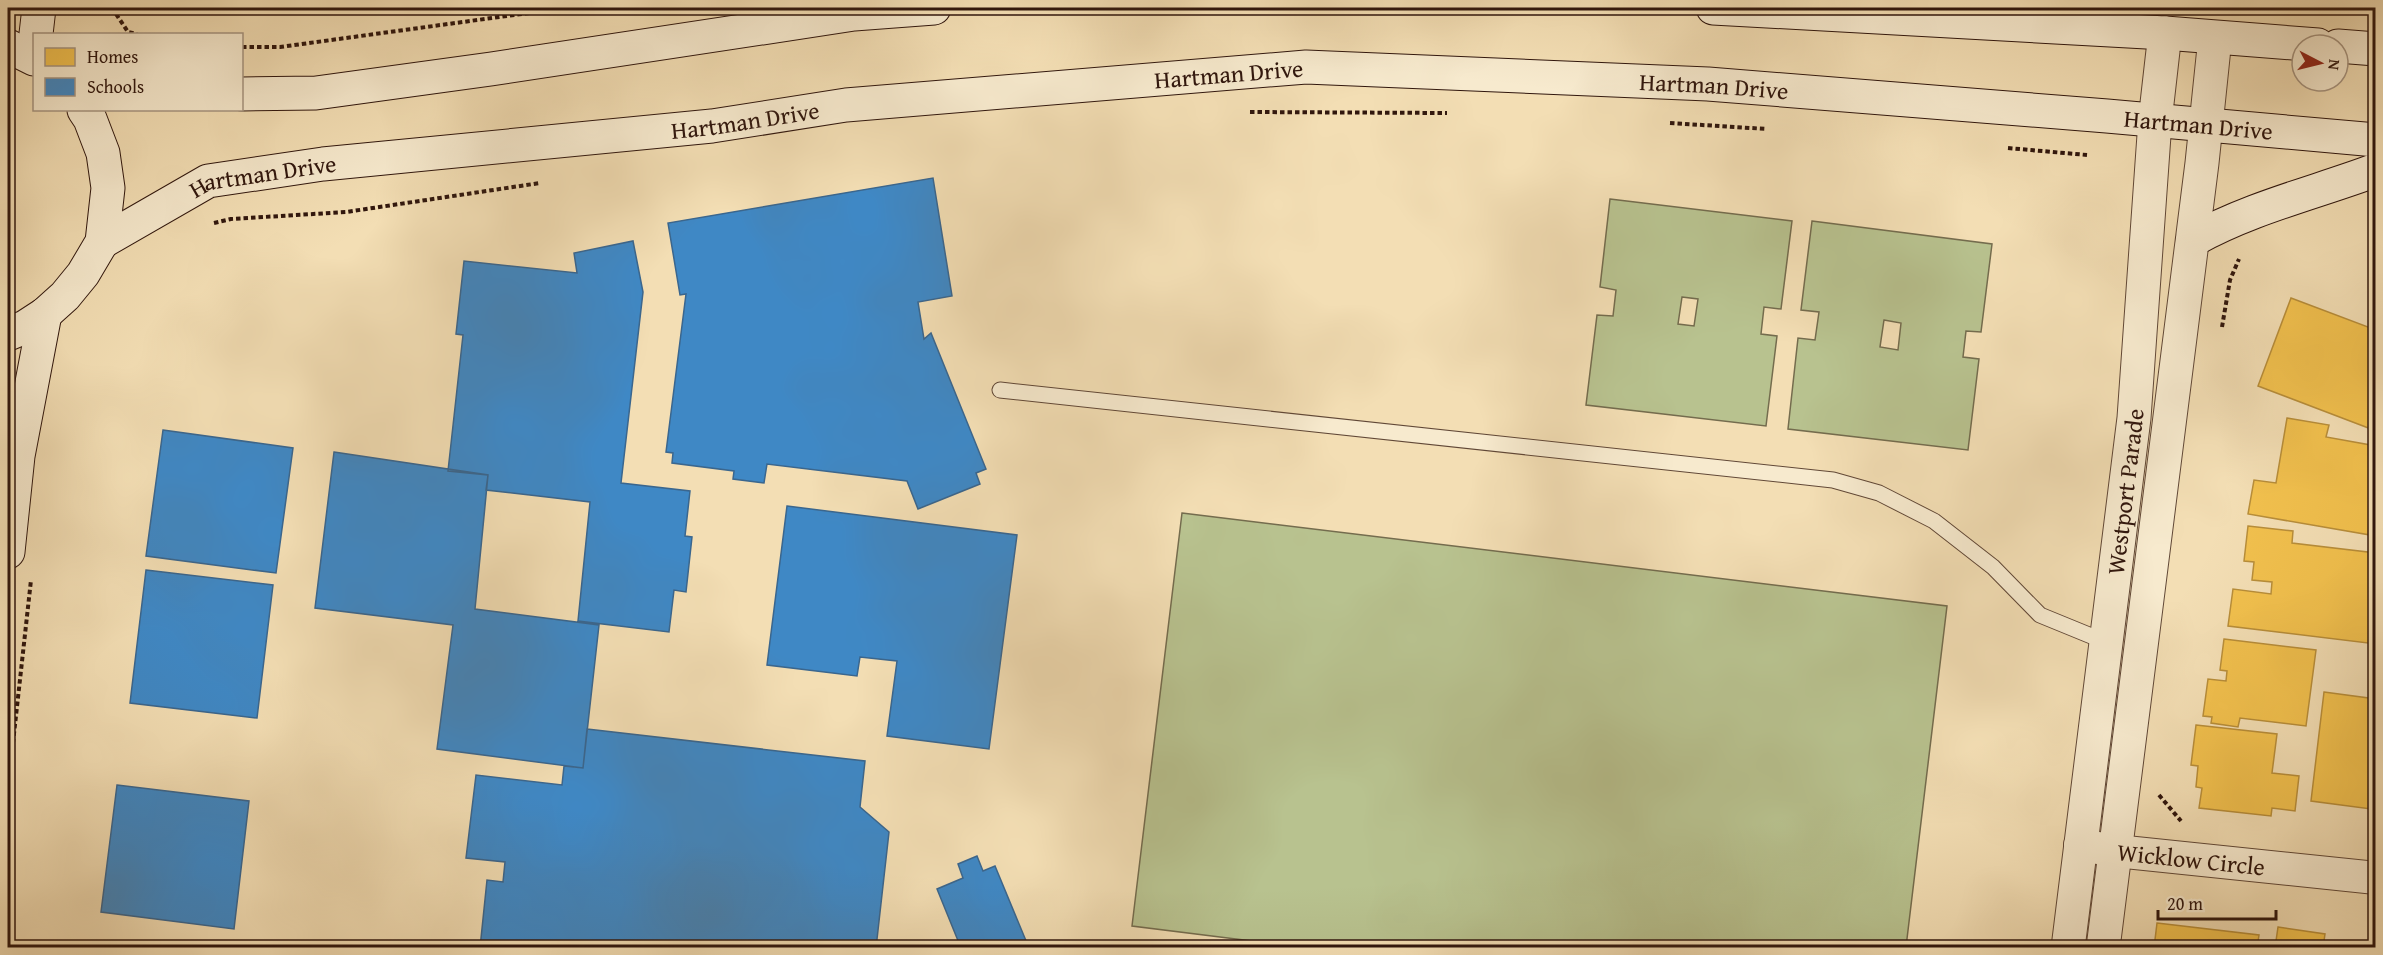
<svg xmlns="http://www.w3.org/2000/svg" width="2383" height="955" font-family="'Gentium Book Plus',serif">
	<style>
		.green { fill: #b8c28f; stroke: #746c4e; stroke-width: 1.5; fill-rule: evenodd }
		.homes { fill: #f2c14e; stroke: #b88e3a; stroke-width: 1.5 }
		.schools { fill: #3f88c5; stroke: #3a668e; stroke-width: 1.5 }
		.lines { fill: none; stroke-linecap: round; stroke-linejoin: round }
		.service-casing { stroke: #614837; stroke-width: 17 }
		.minor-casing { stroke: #614837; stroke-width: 34 }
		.tertiary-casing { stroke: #614837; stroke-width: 35 }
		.secondary-casing { stroke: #30160d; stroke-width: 35 }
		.path { stroke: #30160d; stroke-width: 4; stroke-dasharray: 4.5 3; stroke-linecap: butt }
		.service { stroke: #f7eace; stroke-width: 15 }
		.minor { stroke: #f7eace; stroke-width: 32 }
		.tertiary { stroke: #f7eace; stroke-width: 33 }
		.secondary { stroke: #f7eace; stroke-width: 33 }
		.labels { text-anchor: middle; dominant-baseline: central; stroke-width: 6; stroke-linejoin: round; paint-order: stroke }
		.street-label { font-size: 24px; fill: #30160d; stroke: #f7eace }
	</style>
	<rect width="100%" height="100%" fill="#f3deb4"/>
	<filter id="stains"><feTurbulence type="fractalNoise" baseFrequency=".00333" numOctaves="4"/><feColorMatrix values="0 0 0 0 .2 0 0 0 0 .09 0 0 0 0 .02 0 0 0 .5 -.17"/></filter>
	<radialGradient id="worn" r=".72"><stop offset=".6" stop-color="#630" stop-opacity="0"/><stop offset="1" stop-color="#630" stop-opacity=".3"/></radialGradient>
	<path class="green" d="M 1610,199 L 1792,221 L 1781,309 L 1764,307 L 1761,334 L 1777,336 L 1766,426 L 1586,405 L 1597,315 L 1613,316 L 1616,290 L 1600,287 ZM 1682,297 L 1698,299 L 1694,326 L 1678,324 Z
		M 1812,221 L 1992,244 L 1981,332 L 1966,331 L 1963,357 L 1979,359 L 1968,450 L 1788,429 L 1798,338 L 1815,340 L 1819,312 L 1801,310 ZM 1884,320 L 1901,323 L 1898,350 L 1880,347 Z
		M 1182,513 L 1947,606 L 1906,947 L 1309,948 L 1132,926 Z"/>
	<path class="homes" d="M 2291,298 L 2373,329 L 2376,327 L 2376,418 L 2371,429 L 2258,386 Z
		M 2287,418 L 2329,425 L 2326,437 L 2376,446 L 2376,536 L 2248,514 L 2254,480 L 2276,483 Z
		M 2248,526 L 2293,531 L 2292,543 L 2376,553 L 2376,644 L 2228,626 L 2233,589 L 2271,594 L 2272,582 L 2252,580 L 2254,562 L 2244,561 Z
		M 2224,639 L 2316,650 L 2306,726 L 2240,718 L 2238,727 L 2211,723 L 2212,717 L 2203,716 L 2208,679 L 2226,681 L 2227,671 L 2220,670 Z
		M 2324,692 L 2376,699 L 2376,803 L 2372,803 L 2371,809 L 2311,801 Z
		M 2196,725 L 2277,734 L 2272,773 L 2299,776 L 2295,811 L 2272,808 L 2271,816 L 2199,808 L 2202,788 L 2196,787 L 2198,766 L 2191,765 Z
		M 2157,923 L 2259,935 L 2257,948 L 2154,948 Z
		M 2278,927 L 2325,934 L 2323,948 L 2275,948 Z"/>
	<path class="schools" d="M 933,178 L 952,296 L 918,302 L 924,339 L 931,333 L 986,469 L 976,473 L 980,484 L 918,509 L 907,481 L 767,464 L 764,483 L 733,479 L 734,471 L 672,463 L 673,453 L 666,452 L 686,294 L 680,295 L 668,223 Z
		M 633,241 L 643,292 L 621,483 L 690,491 L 685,536 L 692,537 L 686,592 L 674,590 L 669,632 L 578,621 L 590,502 L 486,490 L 488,475 L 448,471 L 463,335 L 456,334 L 464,261 L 577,273 L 574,253 Z
		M 163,430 L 293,448 L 276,573 L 146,556 Z
		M 334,452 L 488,475 L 475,609 L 599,625 L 583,768 L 437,749 L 453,625 L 315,608 Z
		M 787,506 L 1017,535 L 989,749 L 887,736 L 897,661 L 860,657 L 857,676 L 767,665 Z
		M 146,570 L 273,585 L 257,718 L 130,703 Z
		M 587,729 L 865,761 L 860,807 L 889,832 L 876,948 L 480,948 L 487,880 L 503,882 L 505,862 L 466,858 L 476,775 L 562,785 L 564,766 L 583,768 Z
		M 117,785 L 249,801 L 234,929 L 101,912 Z
		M 977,856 L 983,871 L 995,866 L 1029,948 L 961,948 L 937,889 L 963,878 L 958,864 Z"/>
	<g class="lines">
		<g class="service-casing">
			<path id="service" d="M 1000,390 L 1833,480 L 1879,493 L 1934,521 L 1993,567 L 2040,615 L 2106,642"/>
		</g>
		<g class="minor-casing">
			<g id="minor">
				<path id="s1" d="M 2080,845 L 2116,851 L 2376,878"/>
			</g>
		</g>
		<g class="tertiary-casing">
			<g id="tertiary">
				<path id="s2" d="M 2068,948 L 2134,418 L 2155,121 L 2165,33"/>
				<path d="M 2103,948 L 2202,163 L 2215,38"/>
			</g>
		</g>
		<g class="secondary-casing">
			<g id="secondary">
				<path d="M 1713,8 L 2165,33 L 2318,45"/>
				<path d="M 36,34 L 39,8"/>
				<path d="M 8,46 L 34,59"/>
				<path d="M 2338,46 L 2376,49"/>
				<path d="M 242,94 L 316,93 L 491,69 L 854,14 L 934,8"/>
				<path d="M 2193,240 C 2250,208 2314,193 2376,170"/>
				<path id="s3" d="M 102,242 L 208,181 L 323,164 L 712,126 L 846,105 L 1306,67 L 1708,84 L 2107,116 L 2376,140"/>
				<path d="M 8,334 L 25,327 L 45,314 L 65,296 L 83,274 L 102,242 L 108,188 L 103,153 L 90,119 L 84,110"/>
				<path d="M 8,552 L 18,456 L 45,314"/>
			</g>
		</g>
		<path class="path" d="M 112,8 L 128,32 L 137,34
			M 242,47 L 280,47 L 565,8
			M 1250,112 L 1447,113
			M 1670,123 L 1767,129
			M 2008,148 L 2087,155
			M 214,223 L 231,219 L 346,212 L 540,183
			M 2222,327 L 2230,280 L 2239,259
			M 8,788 L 31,580
			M 2159,795 L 2181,821"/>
		<use href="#service" class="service"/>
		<use href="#minor" class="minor"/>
		<use href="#tertiary" class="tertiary"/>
		<use href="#secondary" class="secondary"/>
	</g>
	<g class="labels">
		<g class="street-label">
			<text stroke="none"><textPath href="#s3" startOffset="1149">Hartman Drive</textPath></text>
			<text stroke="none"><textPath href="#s3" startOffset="1635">Hartman Drive</textPath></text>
			<text stroke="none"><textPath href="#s3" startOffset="663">Hartman Drive</textPath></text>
			<text stroke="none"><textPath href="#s3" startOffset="2121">Hartman Drive</textPath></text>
			<text stroke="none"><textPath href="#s3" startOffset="177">Hartman Drive</textPath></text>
			<text stroke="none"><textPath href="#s2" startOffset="460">Westport Parade</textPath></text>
			<text stroke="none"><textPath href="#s1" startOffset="112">Wicklow Circle</textPath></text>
		</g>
	</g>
	<rect width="2383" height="955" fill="none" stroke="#f3deb4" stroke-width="30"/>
	<rect x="9" y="9" width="2365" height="937" fill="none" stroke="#30160d" stroke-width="3"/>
	<rect x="15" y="15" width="2353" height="925" fill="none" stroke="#30160d" stroke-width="1.5"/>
	<rect x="33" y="33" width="210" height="78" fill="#f7eace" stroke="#a79581" stroke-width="1.5"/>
	<rect x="45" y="48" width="30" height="18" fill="#f2c14e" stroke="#a79581" stroke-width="1.5"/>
	<text x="87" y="63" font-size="18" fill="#30160d">Homes</text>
	<rect x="45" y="78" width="30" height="18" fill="#3f88c5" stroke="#a79581" stroke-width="1.5"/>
	<text x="87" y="93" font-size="18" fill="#30160d">Schools</text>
	<g transform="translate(2320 63) rotate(97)"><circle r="28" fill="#f7eace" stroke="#a79581" stroke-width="1.5"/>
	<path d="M0-4.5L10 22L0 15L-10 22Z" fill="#8f2418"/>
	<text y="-9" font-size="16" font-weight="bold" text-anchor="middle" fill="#30160d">N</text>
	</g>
	<path d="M2158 910v9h118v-9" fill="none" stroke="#30160d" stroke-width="3"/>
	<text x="2167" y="910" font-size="18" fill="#30160d" stroke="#f7eace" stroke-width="4.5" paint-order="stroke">20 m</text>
	<rect width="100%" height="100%" filter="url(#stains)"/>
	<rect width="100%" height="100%" fill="url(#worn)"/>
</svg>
